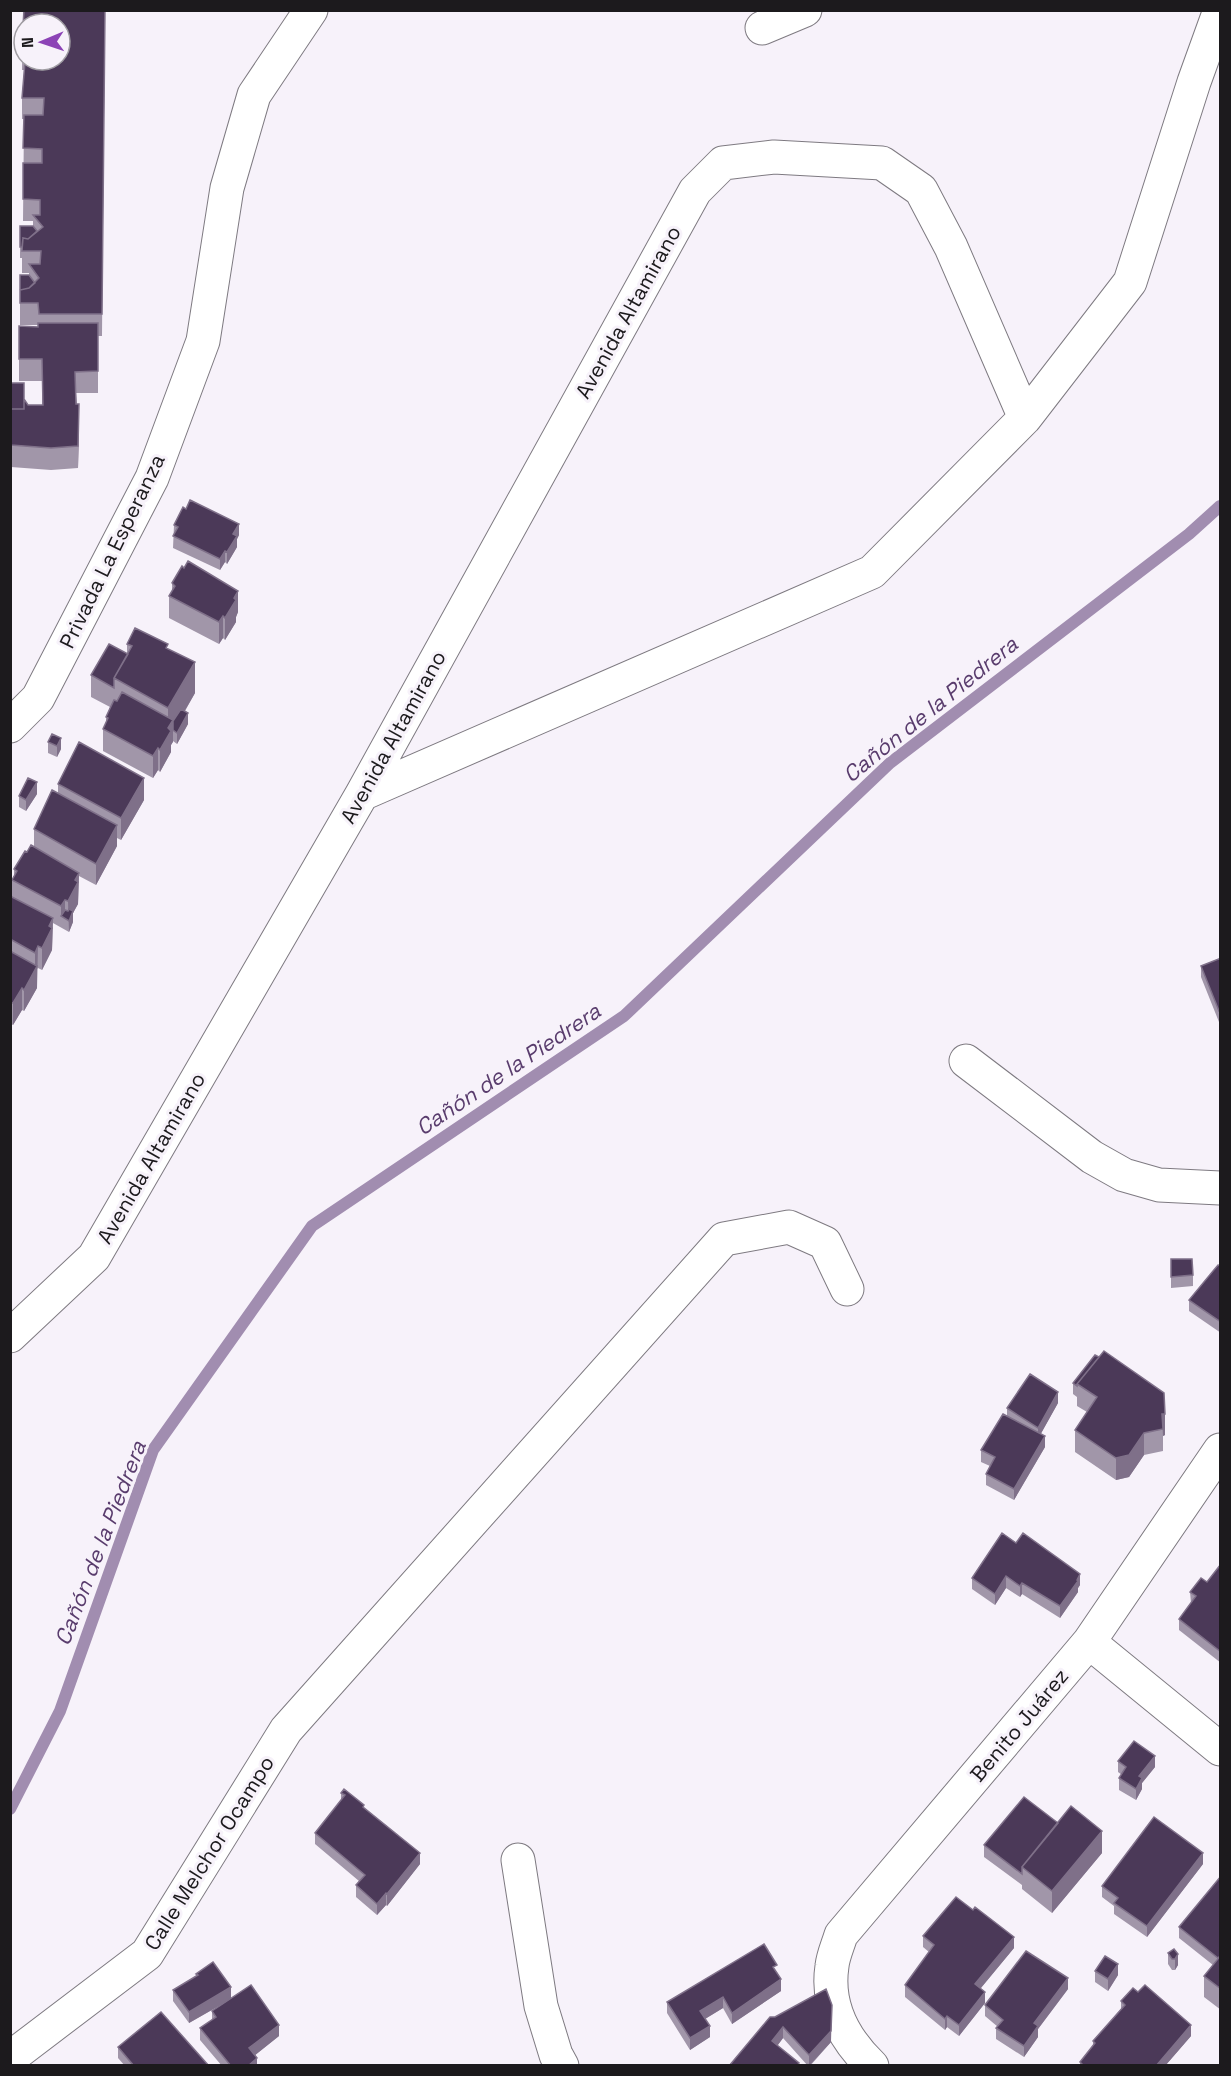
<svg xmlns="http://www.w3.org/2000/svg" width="1231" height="2076" font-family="'Space Grotesk',sans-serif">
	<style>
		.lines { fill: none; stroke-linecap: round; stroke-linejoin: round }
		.stream { stroke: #a18db0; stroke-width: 12 }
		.minor-casing { stroke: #7e7a81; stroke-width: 35 }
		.minor { stroke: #fff; stroke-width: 33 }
		.wall { fill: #a196a9; fill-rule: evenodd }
		.shaded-wall { fill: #7f7089 }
		.building { fill: #4b3958; stroke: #7f7089; stroke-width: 1.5 }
		.labels { text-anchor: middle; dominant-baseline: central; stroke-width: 6; stroke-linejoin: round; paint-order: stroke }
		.street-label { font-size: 21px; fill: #1c1a1d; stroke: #f7f2fa }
		.water-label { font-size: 22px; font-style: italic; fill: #593c6d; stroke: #f7f2fa }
	</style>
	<rect width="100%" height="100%" fill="#f7f2fa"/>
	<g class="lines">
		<path class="stream" d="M 10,1809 L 60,1711 L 153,1450 L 312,1226 L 624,1016 L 890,763 L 1189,534 L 1220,506"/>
		<g class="minor-casing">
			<path id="minor" d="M 762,28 L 805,10
				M 10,726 L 38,698 L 152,478 L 203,341 L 227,188 L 254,95 L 311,10
				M 362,794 L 872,572 L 1025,418 L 1130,282 L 1194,82 L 1220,10
				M 966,1061 L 1092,1157 L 1124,1175 L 1159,1185 L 1220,1188
				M 10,1336 L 94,1257 L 362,794 L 695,191 L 723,163 L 774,157 L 882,163 L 921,190 L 951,247 L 1025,418
				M 1089,1642 L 1220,1749
				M 518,1860 L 541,2006 L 556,2055 L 562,2066
				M 10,2058 L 147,1954 L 286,1730 L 724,1239 L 789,1227 L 825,1243 L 847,1289
				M 872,2066 C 844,2039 826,2006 832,1966 C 833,1956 838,1945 841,1935 L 1089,1642 L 1220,1450"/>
		</g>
		<use href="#minor" class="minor"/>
	</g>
	<path class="wall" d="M 23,10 L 105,10 L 102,336 L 98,336 L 98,393 L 76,393 L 79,426 L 78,468 L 51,470 L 11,467 L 10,383 L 28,405 L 42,405 L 42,381 L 19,381 L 19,326 L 38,327 L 38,325 L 20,325 L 20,275 L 29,275 L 29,273 L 22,273 L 22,258 L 20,258 L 20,226 L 33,226 L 33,221 L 23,221 L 24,119 L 22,119 L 22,98 L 24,70 L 22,70 ZM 24,24 L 60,60 L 24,60 Z
		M 174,525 L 239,535 L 237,539 L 237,547 L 227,564 L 225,562 L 220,570 L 173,548 Z
		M 172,583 L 238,612 L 236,617 L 236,622 L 225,640 L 223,638 L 219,644 L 169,618 L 169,596 L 172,592 Z
		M 127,644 L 168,649 L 195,693 L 185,711 L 188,724 L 177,744 L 173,741 L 171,745 L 171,752 L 160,772 L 158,770 L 153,778 L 103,751 L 103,729 L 106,724 L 106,717 L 110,707 L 91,697 L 91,675 L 127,653 Z
		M 52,734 L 61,749 L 57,757 L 48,753 L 48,742 Z
		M 58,784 L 144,800 L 121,840 L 117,838 L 117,846 L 96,885 L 79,876 L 78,904 L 73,913 L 73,922 L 69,932 L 53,923 L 52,950 L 42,970 L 38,968 L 37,969 L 37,988 L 24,1011 L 22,1010 L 13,1025 L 11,1024 L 10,1037 L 10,896 L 12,897 L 12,880 L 14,876 L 14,869 L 27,852 L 34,847 L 34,829 L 58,793 Z
		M 37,794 L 26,811 L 19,807 L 19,796 Z
		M 1221,958 L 1221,1021 L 1219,1022 L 1201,977 L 1201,966 Z
		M 1171,1259 L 1193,1275 L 1193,1286 L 1171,1288 Z
		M 1221,1266 L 1221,1333 L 1189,1311 L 1189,1300 Z
		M 1099,1357 L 1164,1393 L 1165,1435 L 1163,1436 L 1163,1451 L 1144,1455 L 1129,1477 L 1116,1480 L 1075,1452 L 1075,1430 L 1087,1412 L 1077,1406 L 1077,1397 L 1073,1394 L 1073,1383 Z
		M 1058,1403 L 1041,1433 L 1045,1447 L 1014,1500 L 986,1485 L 986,1474 L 990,1466 L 981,1462 L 981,1450 L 1007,1416 L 1007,1408 Z
		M 1002,1533 L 1080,1585 L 1078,1588 L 1078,1592 L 1060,1618 L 1022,1594 L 1020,1597 L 1006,1588 L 995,1605 L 972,1589 L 972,1578 Z
		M 1221,1564 L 1221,1663 L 1179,1630 L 1179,1619 L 1191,1603 L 1190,1592 L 1207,1582 Z
		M 1118,1761 L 1155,1767 L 1142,1783 L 1142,1789 L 1136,1800 L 1119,1790 L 1119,1778 L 1122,1775 L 1118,1772 Z
		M 341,1793 L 364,1808 L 420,1864 L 387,1906 L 386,1905 L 377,1915 L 356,1897 L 356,1885 L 359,1881 L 315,1844 L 315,1833 L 341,1800 Z
		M 984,1845 L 1102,1853 L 1052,1913 L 1022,1889 L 1022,1885 L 984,1857 Z
		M 1203,1864 L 1147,1937 L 1114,1914 L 1114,1906 L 1102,1897 L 1102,1886 Z
		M 1221,1876 L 1221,2010 L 1204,1997 L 1204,1976 L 1213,1965 L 1179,1938 L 1179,1927 Z
		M 923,1936 L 1014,1948 L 981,1988 L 985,2003 L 959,2036 L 947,2027 L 945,2030 L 905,1997 L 905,1985 L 929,1952 L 923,1947 Z
		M 1174,1949 L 1178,1965 L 1175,1970 L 1172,1970 L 1168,1964 L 1168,1953 Z
		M 1095,1971 L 1118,1975 L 1108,1991 L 1095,1982 Z
		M 777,1972 L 781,1991 L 732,2024 L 723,2008 L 705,2019 L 710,2037 L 690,2050 L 667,2013 L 667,2002 Z
		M 196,1974 L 231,1999 L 189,2023 L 173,2001 L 173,1990 L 196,1976 Z
		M 1068,1989 L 1038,2029 L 1038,2037 L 1024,2057 L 996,2039 L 996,2028 L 998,2027 L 985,2016 L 985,2005 Z
		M 1121,2001 L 1191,2036 L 1165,2066 L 1080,2066 L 1080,2062 L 1093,2046 L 1093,2041 L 1121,2009 Z
		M 212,2011 L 279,2036 L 255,2055 L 257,2066 L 222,2066 L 200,2040 L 200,2028 L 212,2020 Z
		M 770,2017 L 831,2042 L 810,2066 L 808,2066 L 783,2038 L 777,2046 L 799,2066 L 729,2066 Z
		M 118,2047 L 209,2066 L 125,2066 L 118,2058 Z"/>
	<path class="shaded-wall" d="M 79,404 L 79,426 L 78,468 L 78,446 Z
		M 239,524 L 239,535 L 237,539 L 237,547 L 227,564 L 227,552 L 233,534 Z
		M 225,551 L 225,562 L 220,570 L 220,559 Z
		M 238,591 L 238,612 L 236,617 L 236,622 L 225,640 L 225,618 L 234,598 Z
		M 223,616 L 223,638 L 219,644 L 219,622 Z
		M 195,662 L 195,693 L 173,731 L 173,730 L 173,742 L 171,745 L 171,752 L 160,772 L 160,750 L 168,736 L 168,708 Z
		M 188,713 L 188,724 L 177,744 L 177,733 Z
		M 61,738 L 61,749 L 57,757 L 57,746 Z
		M 158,748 L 158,770 L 153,778 L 153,756 Z
		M 144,778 L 144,800 L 121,840 L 121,818 Z
		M 37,782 L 37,794 L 26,811 L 26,800 Z
		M 117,825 L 117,846 L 96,885 L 96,864 Z
		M 79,873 L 78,904 L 73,913 L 73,922 L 69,932 L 68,901 L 75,880 Z
		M 65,900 L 65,918 L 61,916 L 61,906 Z
		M 53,918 L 52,950 L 42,970 L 42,948 L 49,926 Z
		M 38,946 L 37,988 L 24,1011 L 24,990 L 35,970 L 35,953 Z
		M 22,988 L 22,1010 L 13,1025 L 13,1003 Z
		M 1221,1010 L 1221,1021 L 1219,1022 L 1219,1011 Z
		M 1058,1392 L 1058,1403 L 1038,1439 L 1038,1428 Z
		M 1162,1414 L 1165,1414 L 1165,1435 L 1163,1436 Z
		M 1144,1433 L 1144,1455 L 1129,1477 L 1116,1480 L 1116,1458 Z
		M 1045,1436 L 1045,1447 L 1014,1500 L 1014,1489 Z
		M 1080,1574 L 1080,1585 L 1078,1588 L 1078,1592 L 1060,1618 L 1060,1606 Z
		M 1006,1576 L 1006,1588 L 995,1605 L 995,1594 Z
		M 1022,1583 L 1022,1594 L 1020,1597 L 1020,1586 Z
		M 1155,1756 L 1155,1767 L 1142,1783 L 1142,1789 L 1136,1800 L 1136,1789 L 1139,1776 Z
		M 1102,1831 L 1102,1853 L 1052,1913 L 1052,1891 Z
		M 420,1853 L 420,1864 L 387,1906 L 387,1894 Z
		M 1203,1853 L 1203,1864 L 1147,1937 L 1147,1926 Z
		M 386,1893 L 386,1905 L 377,1915 L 377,1904 Z
		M 1014,1937 L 1014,1948 L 975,1995 L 975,1984 Z
		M 1178,1954 L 1178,1965 L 1175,1970 L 1175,1959 Z
		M 1118,1964 L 1118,1975 L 1108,1991 L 1108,1979 Z
		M 1068,1978 L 1068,1989 L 1038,2029 L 1038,2037 L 1024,2057 L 1024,2046 L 1034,2023 Z
		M 781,1979 L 781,1991 L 732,2024 L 732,2013 Z
		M 231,1987 L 231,1999 L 189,2023 L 189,2012 Z
		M 985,1992 L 985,2003 L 959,2036 L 959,2025 Z
		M 723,1997 L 723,2008 L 700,2022 L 700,2011 Z
		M 832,2005 L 831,2042 L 809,2066 L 809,2055 Z
		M 947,2016 L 947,2027 L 945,2030 L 945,2019 Z
		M 279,2025 L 279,2036 L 249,2060 L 249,2048 Z
		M 1191,2025 L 1191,2036 L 1165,2066 L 1156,2066 Z
		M 710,2026 L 710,2037 L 690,2050 L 690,2038 Z
		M 783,2027 L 783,2038 L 772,2053 L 772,2041 Z
		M 257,2058 L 257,2066 L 248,2066 Z"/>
	<path class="building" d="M 24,10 L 105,10 L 102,314 L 39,314 L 38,303 L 20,303 L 20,290 L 29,288 L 39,278 L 29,264 L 40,264 L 41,251 L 22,251 L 23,238 L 28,239 L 43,227 L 33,215 L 40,215 L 40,200 L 23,199 L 23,163 L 42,163 L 42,149 L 23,148 L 24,115 L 43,115 L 44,98 L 22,98 L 25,62 L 42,62 L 43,60 L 60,60 L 60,24 L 24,24 L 24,48 L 22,48 Z
		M 20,226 L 33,226 L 37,231 L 28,239 L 23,238 L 22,247 L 20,247 Z
		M 20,275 L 29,275 L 35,283 L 29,288 L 20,290 L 20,301 Z
		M 38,323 L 98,323 L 98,371 L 75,372 L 76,404 L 79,404 L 78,446 L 51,448 L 11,445 L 11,426 L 10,426 L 10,409 L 24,409 L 24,399 L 28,405 L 43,405 L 42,359 L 19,359 L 19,326 L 38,327 Z
		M 10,383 L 24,383 L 24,409 L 10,409 Z
		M 190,500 L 239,524 L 233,534 L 237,536 L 227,552 L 225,551 L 220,559 L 173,536 L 178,527 L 174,525 L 183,507 L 186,509 Z
		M 188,561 L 238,591 L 234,598 L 236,600 L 225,618 L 223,616 L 219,622 L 169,596 L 175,586 L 172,583 L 182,566 L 184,568 Z
		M 135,628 L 168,644 L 166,648 L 195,662 L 168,708 L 114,678 L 132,646 L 127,644 Z
		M 109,644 L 128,654 L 114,678 L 114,688 L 91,675 Z
		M 122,692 L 173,720 L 168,728 L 171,731 L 160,750 L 158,748 L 153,756 L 103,729 L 108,718 L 106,717 L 114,700 L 117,701 Z
		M 181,709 L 188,713 L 177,733 L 173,730 L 173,721 Z
		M 52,734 L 61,738 L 57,746 L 48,742 Z
		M 79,742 L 144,778 L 121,818 L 58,784 Z
		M 28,778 L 37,782 L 26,800 L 19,796 Z
		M 52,790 L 117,825 L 96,864 L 34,829 Z
		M 31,845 L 79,873 L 75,880 L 78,882 L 68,901 L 65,900 L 61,906 L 12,880 L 17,871 L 14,869 L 25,851 L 27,852 Z
		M 10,896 L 53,918 L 49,926 L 52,928 L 42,948 L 38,946 L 35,953 L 10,939 Z
		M 69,909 L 73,911 L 69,921 L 61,916 L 65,910 L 68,911 Z
		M 10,951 L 37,966 L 24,990 L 22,988 L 13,1003 L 10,1002 Z
		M 1221,958 L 1221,1010 L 1219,1011 L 1201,966 Z
		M 1171,1259 L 1192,1259 L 1193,1275 L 1171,1277 Z
		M 1218,1265 L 1221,1266 L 1221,1322 L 1189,1300 Z
		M 1104,1351 L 1164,1393 L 1165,1414 L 1162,1414 L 1163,1429 L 1144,1433 L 1129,1455 L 1116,1458 L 1075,1430 L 1097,1397 L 1077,1384 Z
		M 1095,1355 L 1099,1357 L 1077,1384 L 1077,1386 L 1073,1383 Z
		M 1030,1374 L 1058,1392 L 1038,1428 L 1007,1408 Z
		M 1003,1414 L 1045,1436 L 1014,1489 L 986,1474 L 995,1457 L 981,1450 Z
		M 1002,1533 L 1016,1543 L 1023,1533 L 1080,1574 L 1077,1580 L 1078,1581 L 1060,1606 L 1022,1583 L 1020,1586 L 1006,1576 L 995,1594 L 972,1578 Z
		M 1221,1564 L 1221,1652 L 1179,1619 L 1196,1596 L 1190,1592 L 1201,1578 L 1207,1582 Z
		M 1134,1741 L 1155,1756 L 1139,1776 L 1142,1778 L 1136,1789 L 1119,1778 L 1126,1767 L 1118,1761 Z
		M 344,1789 L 364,1805 L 363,1807 L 420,1853 L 387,1894 L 386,1893 L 377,1904 L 356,1885 L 365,1875 L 315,1833 L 345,1795 L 341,1793 Z
		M 1024,1797 L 1058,1823 L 1022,1867 L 1022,1874 L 984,1845 Z
		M 1071,1806 L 1102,1831 L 1052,1891 L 1022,1867 Z
		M 1154,1817 L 1203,1853 L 1147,1926 L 1114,1903 L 1118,1898 L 1102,1886 Z
		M 1221,1876 L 1221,1955 L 1218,1958 L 1179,1927 Z
		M 956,1897 L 973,1910 L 975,1907 L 1014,1937 L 975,1984 L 985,1992 L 959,2025 L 947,2016 L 945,2019 L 905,1985 L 934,1945 L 923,1936 Z
		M 764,1944 L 777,1965 L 773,1967 L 781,1979 L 732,2013 L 723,1997 L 700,2011 L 710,2026 L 690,2038 L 667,2002 Z
		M 1174,1949 L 1178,1954 L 1175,1959 L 1172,1959 L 1168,1953 Z
		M 1026,1951 L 1068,1978 L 1034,2023 L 1038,2026 L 1024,2046 L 996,2028 L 1003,2020 L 985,2005 Z
		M 1221,1955 L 1221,1989 L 1204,1976 Z
		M 1105,1956 L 1118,1964 L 1108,1979 L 1095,1971 Z
		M 213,1962 L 231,1987 L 189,2012 L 173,1990 L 198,1975 L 196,1974 Z
		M 251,1985 L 279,2025 L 249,2048 L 257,2058 L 248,2066 L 231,2066 L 200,2028 L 216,2017 L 212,2011 Z
		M 1145,1985 L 1191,2025 L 1156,2066 L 1084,2066 L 1080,2062 L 1095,2043 L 1093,2041 L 1125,2005 L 1121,2001 L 1133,1988 L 1138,1992 Z
		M 826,1989 L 832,2005 L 831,2031 L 809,2055 L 783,2027 L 772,2041 L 799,2063 L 797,2066 L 729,2066 L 770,2017 L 775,2017 Z
		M 161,2012 L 209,2066 L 134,2066 L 118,2047 Z"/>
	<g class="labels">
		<g class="street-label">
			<text transform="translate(628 312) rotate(-61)">Avenida Altamirano</text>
			<text transform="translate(112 551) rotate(-64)">Privada La Esperanza</text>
			<text transform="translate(393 737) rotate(-61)">Avenida Altamirano</text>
			<text transform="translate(151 1158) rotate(-60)">Avenida Altamirano</text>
			<text transform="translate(1019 1725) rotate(-50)">Benito Juárez</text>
			<text transform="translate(209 1853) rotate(-58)">Calle Melchor Ocampo</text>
		</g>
		<g class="water-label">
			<text transform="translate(930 709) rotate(-39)">Cañón de la Piedrera</text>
			<text transform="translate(508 1069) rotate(-34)">Cañón de la Piedrera</text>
			<text transform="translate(100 1543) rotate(-69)">Cañón de la Piedrera</text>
		</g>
	</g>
	<rect width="1231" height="2076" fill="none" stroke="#1c1a1d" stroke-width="24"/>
	<g transform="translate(42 42) rotate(268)"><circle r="28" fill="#f7f2fa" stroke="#9f9ca2" stroke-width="1.5"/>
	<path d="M0-4.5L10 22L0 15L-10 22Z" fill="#8c43b6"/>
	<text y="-9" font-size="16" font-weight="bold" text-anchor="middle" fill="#1c1a1d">N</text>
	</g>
</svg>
